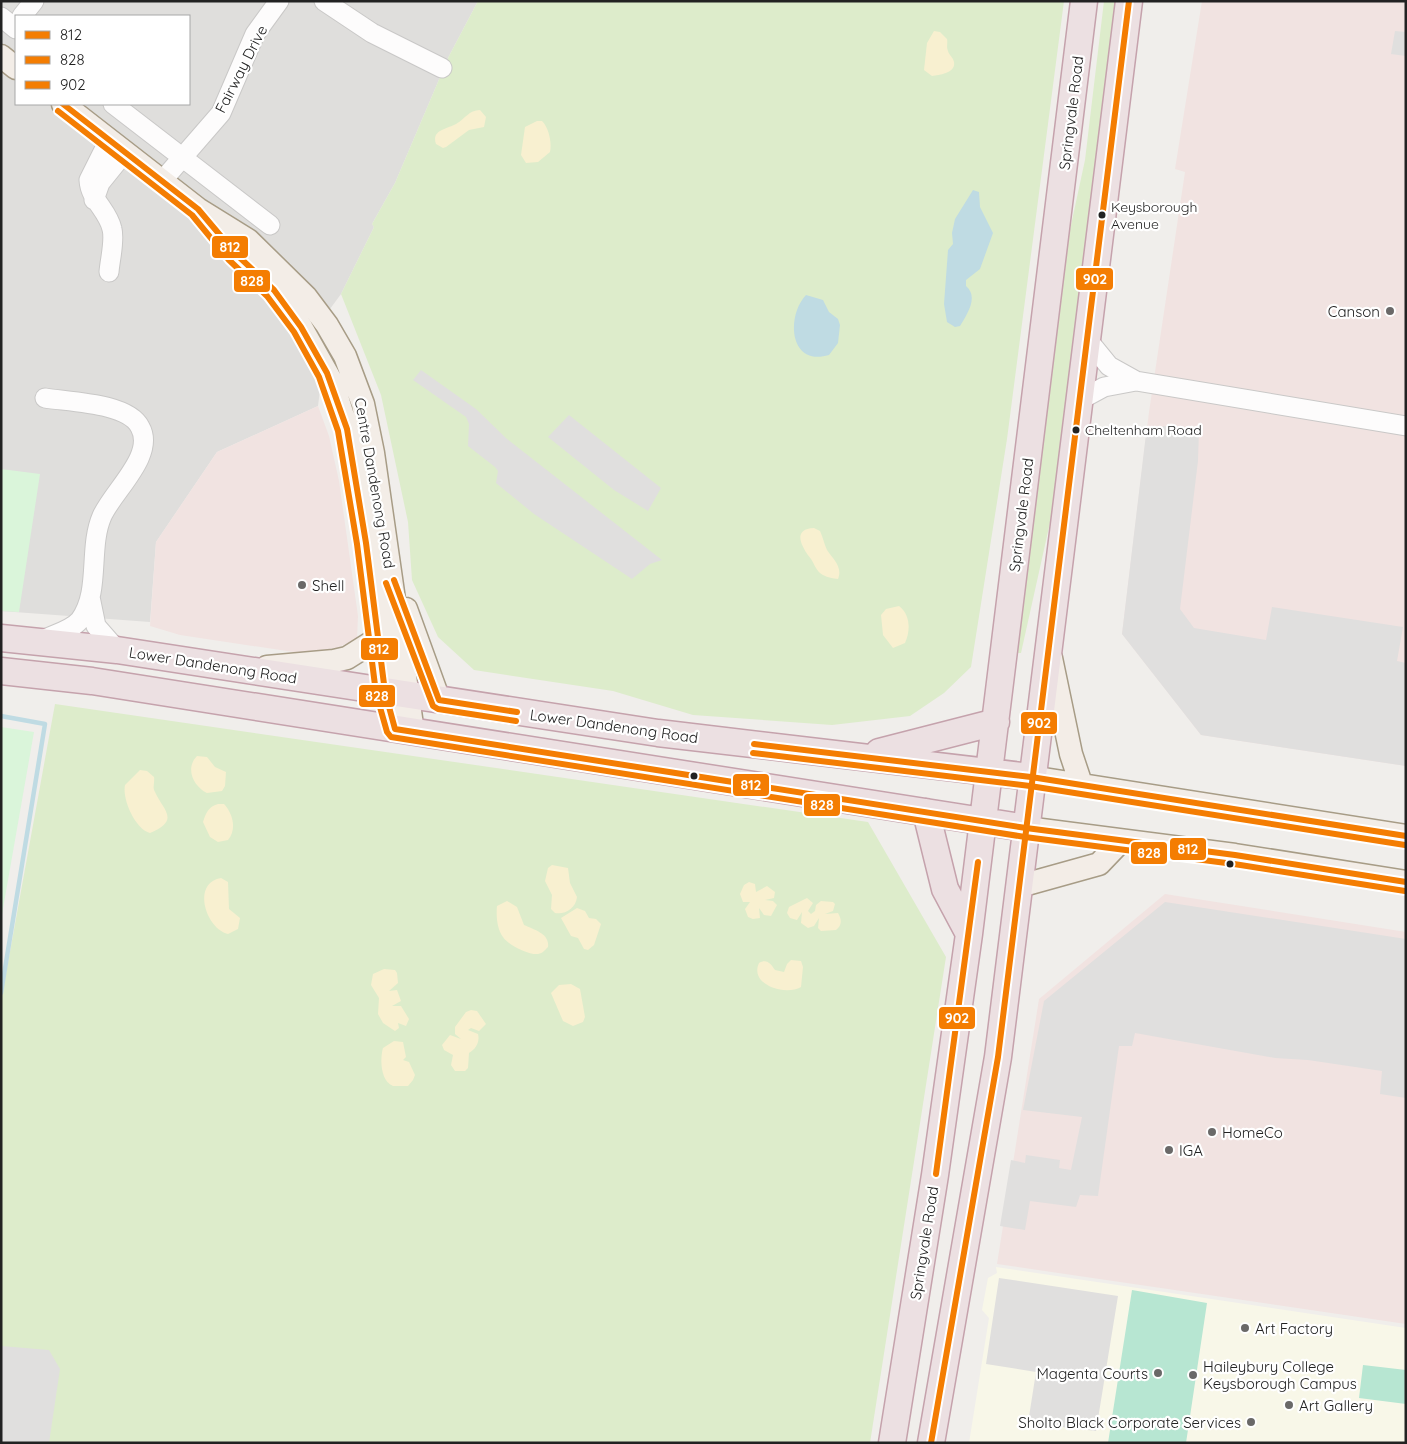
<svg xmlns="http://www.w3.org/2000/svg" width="1407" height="1444" font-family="Quicksand,sans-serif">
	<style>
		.residential { fill: #dfdedc; fill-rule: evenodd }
		.commercial { fill: #f1e3e1 }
		.education { fill: #f8f7e8 }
		.grass { fill: #ddeccb }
		.sand { fill: #f8f0d0 }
		.park { fill: #daf5da }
		.pitch { fill: #b7e6d2 }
		.parking { fill: #e0dfde }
		.water { fill: #bfdbe3 }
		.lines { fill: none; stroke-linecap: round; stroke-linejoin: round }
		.stream { stroke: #bfdbe3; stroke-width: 4.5 }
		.minor-casing { stroke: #c9c8c7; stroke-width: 21 }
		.major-casing { stroke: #a79c86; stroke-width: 25 }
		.highway-casing { stroke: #c5a2ac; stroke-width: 29 }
		.minor { stroke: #fdfcfc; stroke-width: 19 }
		.major { stroke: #f3ede7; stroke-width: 22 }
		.highway { stroke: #ece0e2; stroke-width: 26 }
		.bus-1-casing { stroke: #fff; stroke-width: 10 }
		.bus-2-casing { stroke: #fff; stroke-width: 10 }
		.bus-3-casing { stroke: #fff; stroke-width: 10 }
		.bus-1 { stroke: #f47d02; stroke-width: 6 }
		.bus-2 { stroke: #f47d02; stroke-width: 6 }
		.bus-3 { stroke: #f47d02; stroke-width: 6 }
		.bus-dot { fill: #222; stroke: #fff; stroke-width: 2 }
		.poi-dot { fill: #6a6968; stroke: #fff; stroke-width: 2 }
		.labels { text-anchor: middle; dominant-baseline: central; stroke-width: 4.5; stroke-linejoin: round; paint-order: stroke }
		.bus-label { font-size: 14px; fill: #222; stroke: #fff; text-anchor: start }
		.street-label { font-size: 15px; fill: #222; stroke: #fff }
		.poi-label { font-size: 15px; fill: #222; stroke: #fff; text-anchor: start }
		.line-badge { stroke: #fff; stroke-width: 2 }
		.badge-label { font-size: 14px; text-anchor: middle; font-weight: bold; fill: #fff }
	</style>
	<rect width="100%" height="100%" fill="#f0eeeb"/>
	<path class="residential" d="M 1,1 L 478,1 L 449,56 L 395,183 L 372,224 L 374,227 L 341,294 L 330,309 L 318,406 L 217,452 L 156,542 L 150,622 L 1,611 ZM 16,16 L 189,16 L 189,104 L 16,104 Z"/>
	<path class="commercial" d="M 1202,1 L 1406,1 L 1406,766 L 1201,735 L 1122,634 L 1149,412 L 1185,172 L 1175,169 Z
		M 318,406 L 329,436 L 339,481 L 358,616 L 357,639 L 337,648 L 300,653 L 180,635 L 150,626 L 156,542 L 217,452 Z
		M 1165,894 L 1406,932 L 1406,1324 L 997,1264 L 1039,999 Z"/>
	<path class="education" d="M 996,1267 L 1406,1328 L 1406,1443 L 969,1443 L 989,1318 L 982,1310 L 988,1278 L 997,1273 Z"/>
	<path class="grass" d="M 478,1 L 1064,1 L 1007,439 L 971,667 L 944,693 L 910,716 L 832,725 L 693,715 L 613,691 L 474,670 L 438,637 L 412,580 L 408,522 L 381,395 L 341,294 L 374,227 L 372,224 L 395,183 L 449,56 Z
		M 1104,1 L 1117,1 L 1055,500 L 1021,653 L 1016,653 L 1065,253 L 1085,160 Z
		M 55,704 L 868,822 L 946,957 L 870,1443 L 1,1443 L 1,1001 Z"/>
	<path class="sand" d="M 934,31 L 940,32 L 947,39 C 948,43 946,47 948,51 C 949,55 953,57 954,62 C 956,73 940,75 932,76 L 924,70 L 927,43 Z
		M 480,110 L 486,117 L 484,127 L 469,130 L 446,147 L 443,148 L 436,144 C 431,130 447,129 456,124 C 465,119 469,110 480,110 Z
		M 537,121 L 542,121 C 549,128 552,143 550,152 L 538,162 L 526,163 L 521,155 L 525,127 Z
		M 814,528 L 820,531 C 823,537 824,544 827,550 C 833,559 843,567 838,579 C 833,578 828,578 823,575 C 816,571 815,565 811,559 C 802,548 791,529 814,528 Z
		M 899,606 C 910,614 911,630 905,643 L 893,648 L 883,635 L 881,615 L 886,609 Z
		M 197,756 L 207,757 L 215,767 L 226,772 L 225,786 L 222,791 L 207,793 C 193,786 185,768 197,756 Z
		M 140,770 L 147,771 L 154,777 C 155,782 152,788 155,792 C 163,810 181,820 150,833 C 135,829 122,799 125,785 Z
		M 218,804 L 224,804 C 233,814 237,829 228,840 L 218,842 L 210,837 L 203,822 C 206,813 208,807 218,804 Z
		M 552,865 L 568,868 L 570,883 L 577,897 C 576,908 565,915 555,913 L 551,909 L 552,895 L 545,881 L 548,868 Z
		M 221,878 L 228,882 L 229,909 L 240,918 L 238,929 L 228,934 C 206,929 191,883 221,878 Z
		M 749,882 L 755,884 L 756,892 L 767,886 L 775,892 L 774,898 L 765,900 L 773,901 L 777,905 L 771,916 L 764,915 L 759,908 L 760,918 L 753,919 L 748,917 L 745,909 L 750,902 L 743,902 L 740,894 L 744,885 Z
		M 807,898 L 813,903 L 808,911 L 811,914 L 815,911 L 816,905 L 821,901 L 833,902 L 835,904 L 833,911 L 825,914 L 838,913 C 842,920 842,925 836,930 L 821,931 L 818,928 L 819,918 L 814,926 L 808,928 L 801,923 L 802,912 L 797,920 L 790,918 L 787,913 L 789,907 Z
		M 507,901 L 517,907 L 524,925 C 535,930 550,934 548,947 C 545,950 543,953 538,954 C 529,955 508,945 503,937 C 497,929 496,916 497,906 Z
		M 577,908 L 585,911 L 589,918 L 596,919 L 601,924 L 594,945 L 588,950 L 584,949 L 578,938 L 571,936 L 561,918 Z
		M 791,960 L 801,961 L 803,967 L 801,987 C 785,996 749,985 759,963 C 767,958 771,964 775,970 L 784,972 L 787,964 Z
		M 384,969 L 395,970 L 397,973 L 398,983 L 389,991 L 397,990 L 401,1001 L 392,1006 L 401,1006 L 409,1019 L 406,1026 L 398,1023 L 399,1028 L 395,1031 L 383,1023 L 378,1014 L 379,998 L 371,985 L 373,974 Z
		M 571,984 L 580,989 L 585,1017 L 583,1022 L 573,1026 L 563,1021 L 551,993 L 559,985 Z
		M 471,1010 L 477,1011 L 486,1024 L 479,1031 L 471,1028 L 468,1030 L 478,1034 C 480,1042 476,1049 469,1053 L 468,1068 L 465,1071 L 455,1071 L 451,1065 L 453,1055 L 444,1050 L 442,1045 L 450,1035 L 461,1039 L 455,1034 L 455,1027 L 466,1012 Z
		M 394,1041 L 403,1042 L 406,1057 L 403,1060 L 409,1062 L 415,1075 L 413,1080 L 408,1086 L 393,1086 C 380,1081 380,1058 383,1048 Z"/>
	<path class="park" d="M 1,469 L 40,474 L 19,612 L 1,611 Z
		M 1,727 L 34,732 L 1,920 Z"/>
	<path class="pitch" d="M 1132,1290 L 1207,1303 L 1186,1443 L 1108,1443 Z
		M 1363,1365 L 1406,1370 L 1406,1404 L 1359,1398 Z"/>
	<path class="parking" d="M 1395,31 L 1406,32 L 1406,56 L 1391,54 Z
		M 421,370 L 476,409 L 507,439 L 662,560 L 650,564 L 632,579 L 534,514 L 496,483 L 498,471 L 495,467 L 468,446 L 469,424 L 466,417 L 413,380 Z
		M 569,415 L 661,488 L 648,511 L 614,490 L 548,437 Z
		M 1163,426 L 1199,430 L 1198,461 L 1180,609 L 1194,628 L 1266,640 L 1272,607 L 1403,627 L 1397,661 L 1406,663 L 1406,766 L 1201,735 L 1122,634 L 1146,434 L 1162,436 Z
		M 1165,902 L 1406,939 L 1406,1098 L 1380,1094 L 1382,1071 L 1308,1060 L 1275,1058 L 1135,1033 L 1132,1046 L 1119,1046 L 1098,1196 L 1080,1195 L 1076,1207 L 1030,1201 L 1025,1230 L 1000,1226 L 1011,1160 L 1025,1163 L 1026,1155 L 1060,1160 L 1059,1168 L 1071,1170 L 1082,1117 L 1023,1110 L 1044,1001 Z
		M 999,1278 L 1118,1296 L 1096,1431 L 1028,1423 L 1036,1372 L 986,1364 Z
		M 1,1346 L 49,1350 L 60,1369 L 49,1443 L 1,1443 Z"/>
	<path class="water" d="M 973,190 L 979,192 L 980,207 L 993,233 L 980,269 L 966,280 L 966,286 C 979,297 967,314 960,326 L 955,327 L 947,322 L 944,304 L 948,250 L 953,244 L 952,233 L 955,219 Z
		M 806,295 L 823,300 L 829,312 L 838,319 L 840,325 L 838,343 L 829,355 C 789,367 786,316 806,295 Z"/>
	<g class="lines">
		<path class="stream" d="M 1,716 L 45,724 L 1,993"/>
		<g class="minor-casing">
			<path id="minor" d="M 324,1 L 372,33 L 442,68
				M 22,16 L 34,1
				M 1,17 L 16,29
				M 113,104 L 270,225
				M 162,181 L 221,113 L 255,34 L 279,1
				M 94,200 L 100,183 L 125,152
				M 109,272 C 110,259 115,241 112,229 C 108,210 90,200 89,180 L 109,140
				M 1087,339 L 1109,366 L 1136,381 L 1406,426
				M 1080,400 L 1104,387 L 1136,381
				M 90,597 L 96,626 L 117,650
				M 40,641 C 52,635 71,631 80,620 C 101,591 88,548 102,516 C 113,491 156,455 140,427 C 128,403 70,402 45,398"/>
		</g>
		<g class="major-casing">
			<path id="major" d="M 1,56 L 16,68
				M 63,104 L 198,209 L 248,240 L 306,297 L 327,325 L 345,356 L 363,404 L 373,453 L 413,732
				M 211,224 L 236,254 L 274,290 L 301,327 L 333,384 L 347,429 L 366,543 L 385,692 L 395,729
				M 406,609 L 439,700
				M 1051,658 L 1071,754 L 1081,784
				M 267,667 L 334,661 L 347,658 L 377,639
				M 1031,777 L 1406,836
				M 1026,828 L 1235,855 L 1406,882
				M 1020,886 L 1099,864 L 1121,841"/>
		</g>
		<g class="highway-casing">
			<path id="highway" d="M 1,638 L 117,650 L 658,733 L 1031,777
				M 1,671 L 92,681 L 1026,828
				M 879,752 L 996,722
				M 926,812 L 945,889 L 969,934
				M 892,1443 L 935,1175 L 969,934 L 1084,1
				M 931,1443 L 998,1057 L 1129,1"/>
		</g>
		<use href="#minor" class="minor"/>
		<use href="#major" class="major"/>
		<use href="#highway" class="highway"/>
		<g class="bus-1-casing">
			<path id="bus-1" d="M 63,104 L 198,209 L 236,254 L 274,290 L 301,327 L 327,373 L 347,429 L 366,543 L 385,692 L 395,729 L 1026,828 L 1235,855 L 1406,882
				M 394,580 L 439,700 L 517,712
				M 754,744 L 1031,777 L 1406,836"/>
		</g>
		<g class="bus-2-casing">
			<path id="bus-2" d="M 58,111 L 192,215 L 229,260 L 267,296 L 294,332 L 319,377 L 338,431 L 357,544 L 376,693 L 387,732 L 391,737 L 1025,837 L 1234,864 L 1405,891
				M 386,583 L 433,706 L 438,709 L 516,721
				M 753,753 L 1030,786 L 1405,845"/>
		</g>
		<g class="bus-3-casing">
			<path id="bus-3" d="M 936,1174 L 978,862
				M 931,1443 L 998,1057 L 1129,1"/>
		</g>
		<use href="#bus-1" class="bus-1"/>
		<use href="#bus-2" class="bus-2"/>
		<use href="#bus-3" class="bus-3"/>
	</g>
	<g class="bus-dot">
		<circle cx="1102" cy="215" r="4.5"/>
		<circle cx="1076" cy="430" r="4.5"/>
		<circle cx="694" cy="776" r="4.5"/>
		<circle cx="1230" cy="864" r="4.5"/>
	</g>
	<g class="poi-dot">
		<circle cx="1390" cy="311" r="5"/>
		<circle cx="302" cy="585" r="5"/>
		<circle cx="1212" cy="1132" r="5"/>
		<circle cx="1169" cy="1150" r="5"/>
		<circle cx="1245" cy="1328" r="5"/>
		<circle cx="1158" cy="1373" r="5"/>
		<circle cx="1193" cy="1375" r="5"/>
		<circle cx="1289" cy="1405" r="5"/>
		<circle cx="1251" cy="1422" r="5"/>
	</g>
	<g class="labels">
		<g class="bus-label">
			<text x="1111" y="207">Keysborough<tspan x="1111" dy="17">Avenue</tspan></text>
			<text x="1085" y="430">Cheltenham Road</text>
		</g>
		<g class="street-label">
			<text transform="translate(241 69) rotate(-63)">Fairway Drive</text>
			<text transform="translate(1071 113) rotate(-83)">Springvale Road</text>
			<text transform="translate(375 483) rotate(80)">Centre Dandenong Road</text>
			<text transform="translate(1021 515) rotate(-83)">Springvale Road</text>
			<text transform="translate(213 665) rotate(9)">Lower Dandenong Road</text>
			<text transform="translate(614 726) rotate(8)">Lower Dandenong Road</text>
			<text transform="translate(924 1243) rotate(-81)">Springvale Road</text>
		</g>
		<g class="poi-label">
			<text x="1380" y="311" text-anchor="end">Canson</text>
			<text x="312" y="585">Shell</text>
			<text x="1222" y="1132">HomeCo</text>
			<text x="1179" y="1150">IGA</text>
			<text x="1255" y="1328">Art Factory</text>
			<text x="1203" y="1366">Haileybury College<tspan x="1203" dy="17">Keysborough Campus</tspan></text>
			<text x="1148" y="1373" text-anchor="end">Magenta Courts</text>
			<text x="1299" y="1405">Art Gallery</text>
			<text x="1241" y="1422" text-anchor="end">Sholto Black Corporate Services</text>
		</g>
	</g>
	<g class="line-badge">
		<rect x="211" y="235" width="38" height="24" rx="5" fill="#f47d02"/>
		<rect x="1075" y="267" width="39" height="24" rx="5" fill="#f47d02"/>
		<rect x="233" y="269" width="38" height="24" rx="5" fill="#f47d02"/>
		<rect x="360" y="637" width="39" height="24" rx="5" fill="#f47d02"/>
		<rect x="358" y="684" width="38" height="24" rx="5" fill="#f47d02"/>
		<rect x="1020" y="711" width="38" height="24" rx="5" fill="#f47d02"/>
		<rect x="732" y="773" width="38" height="24" rx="5" fill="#f47d02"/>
		<rect x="803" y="793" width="38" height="24" rx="5" fill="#f47d02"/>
		<rect x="1169" y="837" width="38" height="24" rx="5" fill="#f47d02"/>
		<rect x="1130" y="841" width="38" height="24" rx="5" fill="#f47d02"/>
		<rect x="938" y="1006" width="38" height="24" rx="5" fill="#f47d02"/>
	</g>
	<g class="badge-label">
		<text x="230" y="252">812</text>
		<text x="1095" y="284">902</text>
		<text x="252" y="286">828</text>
		<text x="379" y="654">812</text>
		<text x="377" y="701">828</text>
		<text x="1039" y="728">902</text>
		<text x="751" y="790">812</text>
		<text x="822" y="810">828</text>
		<text x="1188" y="854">812</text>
		<text x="1149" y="858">828</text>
		<text x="957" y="1023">902</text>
	</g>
	<rect width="1407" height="1444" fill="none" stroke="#222222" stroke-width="5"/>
	<rect x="15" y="15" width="175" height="90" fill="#ffffff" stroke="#a7a7a7"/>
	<rect x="25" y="31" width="25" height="8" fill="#f47d02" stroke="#a7a7a7"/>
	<text x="60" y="40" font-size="15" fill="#222222">812</text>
	<rect x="25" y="56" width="25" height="8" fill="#f47d02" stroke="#a7a7a7"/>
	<text x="60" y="65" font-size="15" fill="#222222">828</text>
	<rect x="25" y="81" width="25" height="8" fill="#f47d02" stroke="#a7a7a7"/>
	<text x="60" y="90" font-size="15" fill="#222222">902</text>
</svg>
